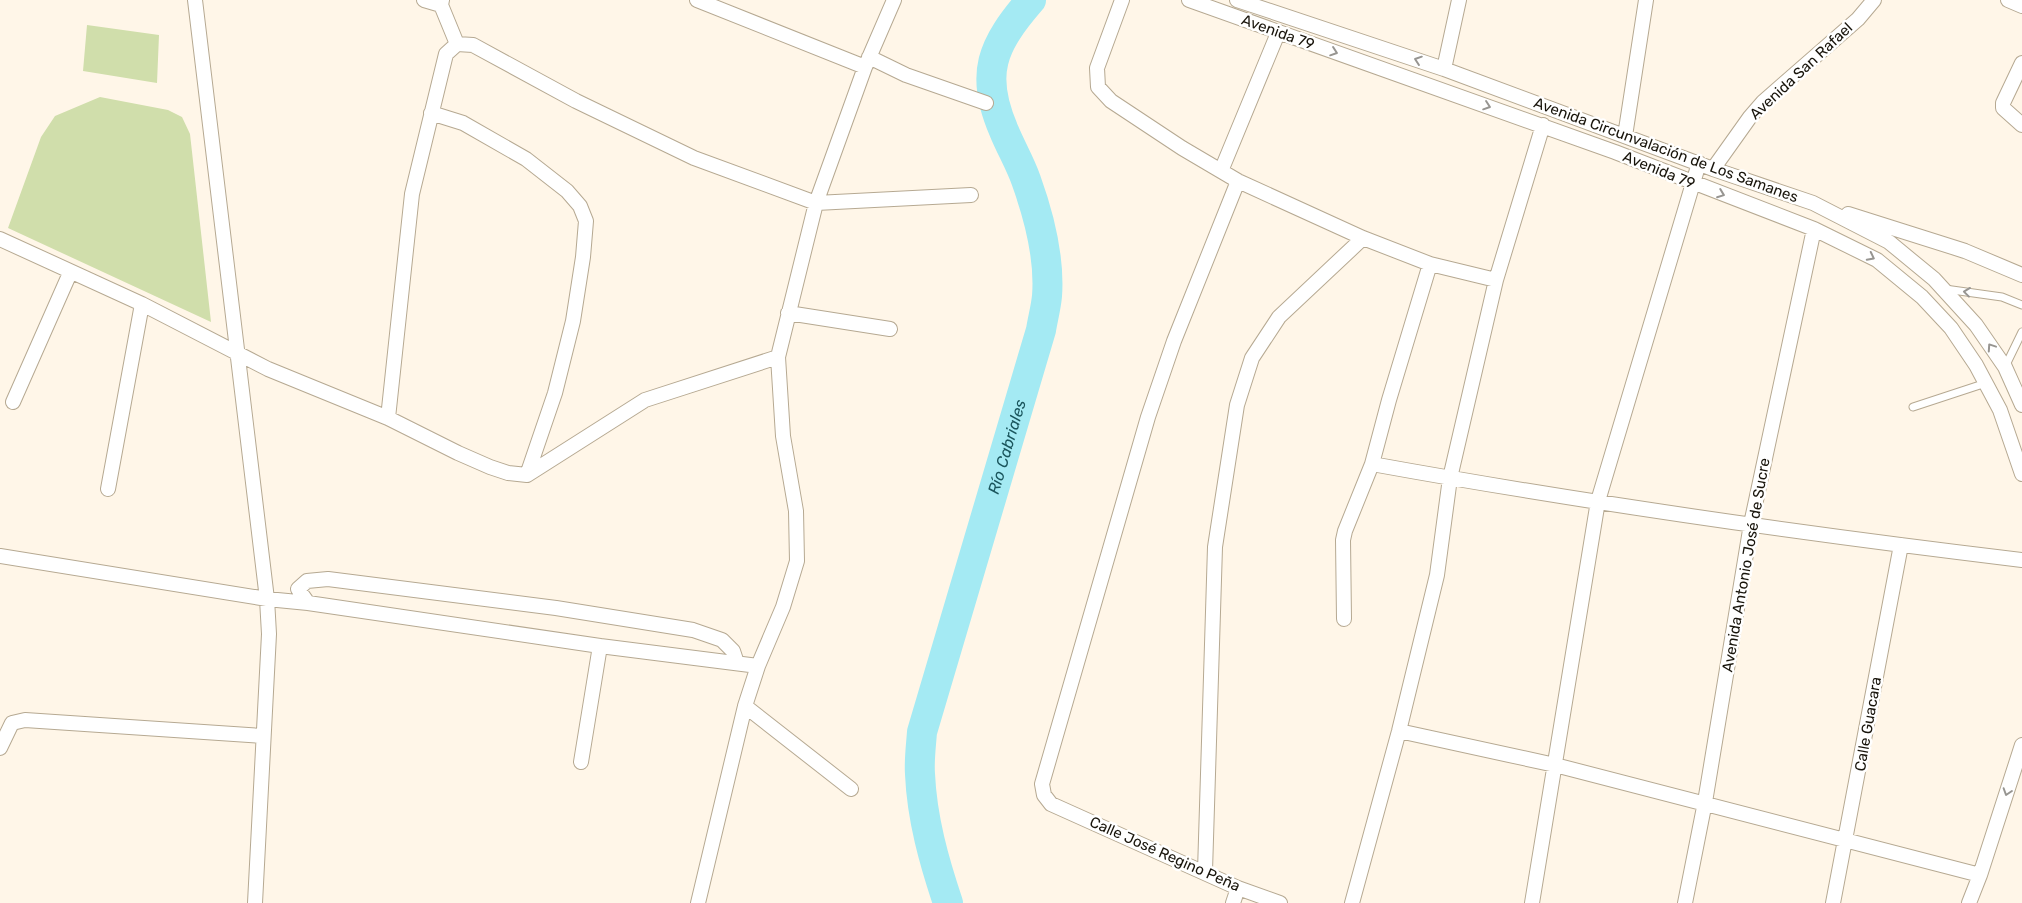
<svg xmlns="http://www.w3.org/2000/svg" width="2022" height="903" font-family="Rubik,sans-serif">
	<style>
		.green { fill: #d0deab }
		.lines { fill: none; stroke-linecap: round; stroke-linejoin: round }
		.river { stroke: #a4eaf3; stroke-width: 30 }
		.service-casing { stroke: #b6a992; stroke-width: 9 }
		.minor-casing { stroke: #b6a992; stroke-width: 16 }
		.service { stroke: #fff; stroke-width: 7 }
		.minor { stroke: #fff; stroke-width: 14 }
		.oneway { stroke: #979591 }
		.labels { text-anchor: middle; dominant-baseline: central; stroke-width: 5; stroke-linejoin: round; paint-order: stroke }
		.street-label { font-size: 15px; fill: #18140b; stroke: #fff }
		.water-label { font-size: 16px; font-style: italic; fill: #1b565d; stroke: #fff }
	</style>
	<rect width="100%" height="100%" fill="#fff6e8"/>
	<path class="green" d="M 87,25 L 159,35 L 157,83 L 83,71 Z
		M 100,97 L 168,110 L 182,117 L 190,134 L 211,322 L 8,228 L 41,137 L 55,116 Z"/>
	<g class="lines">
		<path class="river" id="s1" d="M 948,903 C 934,861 922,819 920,774 C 919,760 921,746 922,732 L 1041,330 C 1043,318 1046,307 1047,296 C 1050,257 1039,216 1026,180 C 1020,163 1011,148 1004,131 C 979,74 992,45 1031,0"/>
		<g class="service-casing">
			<path id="service" d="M 1945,289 L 2002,297 L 2022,305
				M 2005,367 L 2022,332
				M 1913,407 L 1986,383"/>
		</g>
		<g class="minor-casing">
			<path id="minor" d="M 195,0 L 267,599 L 269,634 L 255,903
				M 424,0 L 441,5
				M 697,0 L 865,67
				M 1122,0 L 1097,68 L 1098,87 L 1111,101 L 1182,148 L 1238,181 L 1363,238 L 1430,264 L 1496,280
				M 1189,0 L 1615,152 L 1814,229 L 1877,260 L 1922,297 L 1951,328 L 1976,365 L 2000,410 L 2022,474
				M 1237,0 L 1444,69 L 1713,169 L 1813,203 L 1889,242 L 1934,279 L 1976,325 L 2005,367 L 2022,405
				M 2008,0 L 2022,6
				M 457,44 L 473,45 L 576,101 L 694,158 L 816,203 L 971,195
				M 869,57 L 906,75 L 986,103
				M 2022,63 L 2003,103 L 2003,108 L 2022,125
				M 1444,69 L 1459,0
				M 431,113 L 463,123 L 526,159 L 567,191 L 580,206 L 586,221 L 583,257 L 573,321 L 555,393 L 527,475
				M 1625,136 L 1646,0
				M 1713,169 L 1750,117 L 1763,102 L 1858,19 L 1874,0
				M 1221,171 L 1278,33
				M 1238,181 L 1174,341 L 1148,417 L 1042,784 L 1044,795 L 1051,804 L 1238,888 L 1280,903
				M 1848,214 L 1965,251 L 2022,275
				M 0,239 L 142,304 L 268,369 L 388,418 L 458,453 L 490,467 L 508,473 L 527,475 L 645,400 L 778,357 L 816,203 L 865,67 L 894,0
				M 788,313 L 890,329
				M 778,357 L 783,436 L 796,511 L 797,561 L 783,607 L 758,666 L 745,706 L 851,789
				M 13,402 L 70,273
				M 388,418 L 412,194 L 446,54 L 457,44 L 441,5 L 442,0
				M 1372,464 C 1587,503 1805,534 2022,560
				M 108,489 L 142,304
				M 0,556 L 267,599 L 308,603 L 600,646 L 758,666
				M 308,603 L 298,589 L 307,581 L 328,579 L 556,608 L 693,630 L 722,640 L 733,651 L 737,663
				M 1344,619 L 1343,540 L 1345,531 L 1372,464 L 1389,400 L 1430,264
				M 1399,731 L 1555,765 L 1980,875
				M 0,748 L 12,723 L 25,720 L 263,736
				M 581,762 L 600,646
				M 1205,871 L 1215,547 L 1237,405 L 1252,358 L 1279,317 L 1363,238
				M 698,903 L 745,706
				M 1233,903 L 1238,888
				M 1352,903 L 1399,731 L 1437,575 L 1450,478 L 1496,280 L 1543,125
				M 1532,903 L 1598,501 L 1699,163
				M 1685,903 L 1705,802 L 1751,524 L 1814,229
				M 1833,903 L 1901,545
				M 1969,903 L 1980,875 L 2022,745"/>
		</g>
		<use href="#service" class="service"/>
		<use href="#minor" class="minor"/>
	</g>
	<defs><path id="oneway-chevron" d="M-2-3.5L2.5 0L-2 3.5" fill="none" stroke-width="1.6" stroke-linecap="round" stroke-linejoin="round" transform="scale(1.25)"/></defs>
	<g class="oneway">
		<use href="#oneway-chevron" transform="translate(1334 52) rotate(19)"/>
		<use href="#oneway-chevron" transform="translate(1418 60) rotate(-161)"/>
		<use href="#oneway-chevron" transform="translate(1487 106) rotate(19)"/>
		<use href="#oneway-chevron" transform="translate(1721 194) rotate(21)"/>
		<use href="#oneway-chevron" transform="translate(1871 257) rotate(27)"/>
		<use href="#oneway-chevron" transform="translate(1967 292) rotate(-173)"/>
		<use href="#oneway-chevron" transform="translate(1991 347) rotate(-124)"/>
		<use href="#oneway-chevron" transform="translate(2007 792) rotate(108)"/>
	</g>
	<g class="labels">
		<g class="street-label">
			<text transform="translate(1278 32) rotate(20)">Avenida 79</text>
			<text transform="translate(1801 71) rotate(-43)">Avenida San Rafael</text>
			<text transform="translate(1666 150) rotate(20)">Avenida Circunvalación de Los Samanes</text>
			<text transform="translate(1659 170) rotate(22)">Avenida 79</text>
			<text transform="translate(1746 565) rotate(-80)">Avenida Antonio José de Sucre</text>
			<text transform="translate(1868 724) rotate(-80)">Calle Guacara</text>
			<text transform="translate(1165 854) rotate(24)">Calle José Regino Peña</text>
		</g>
		<g class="water-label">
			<text stroke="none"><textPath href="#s1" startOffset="472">Río Cabriales</textPath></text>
		</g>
	</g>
</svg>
